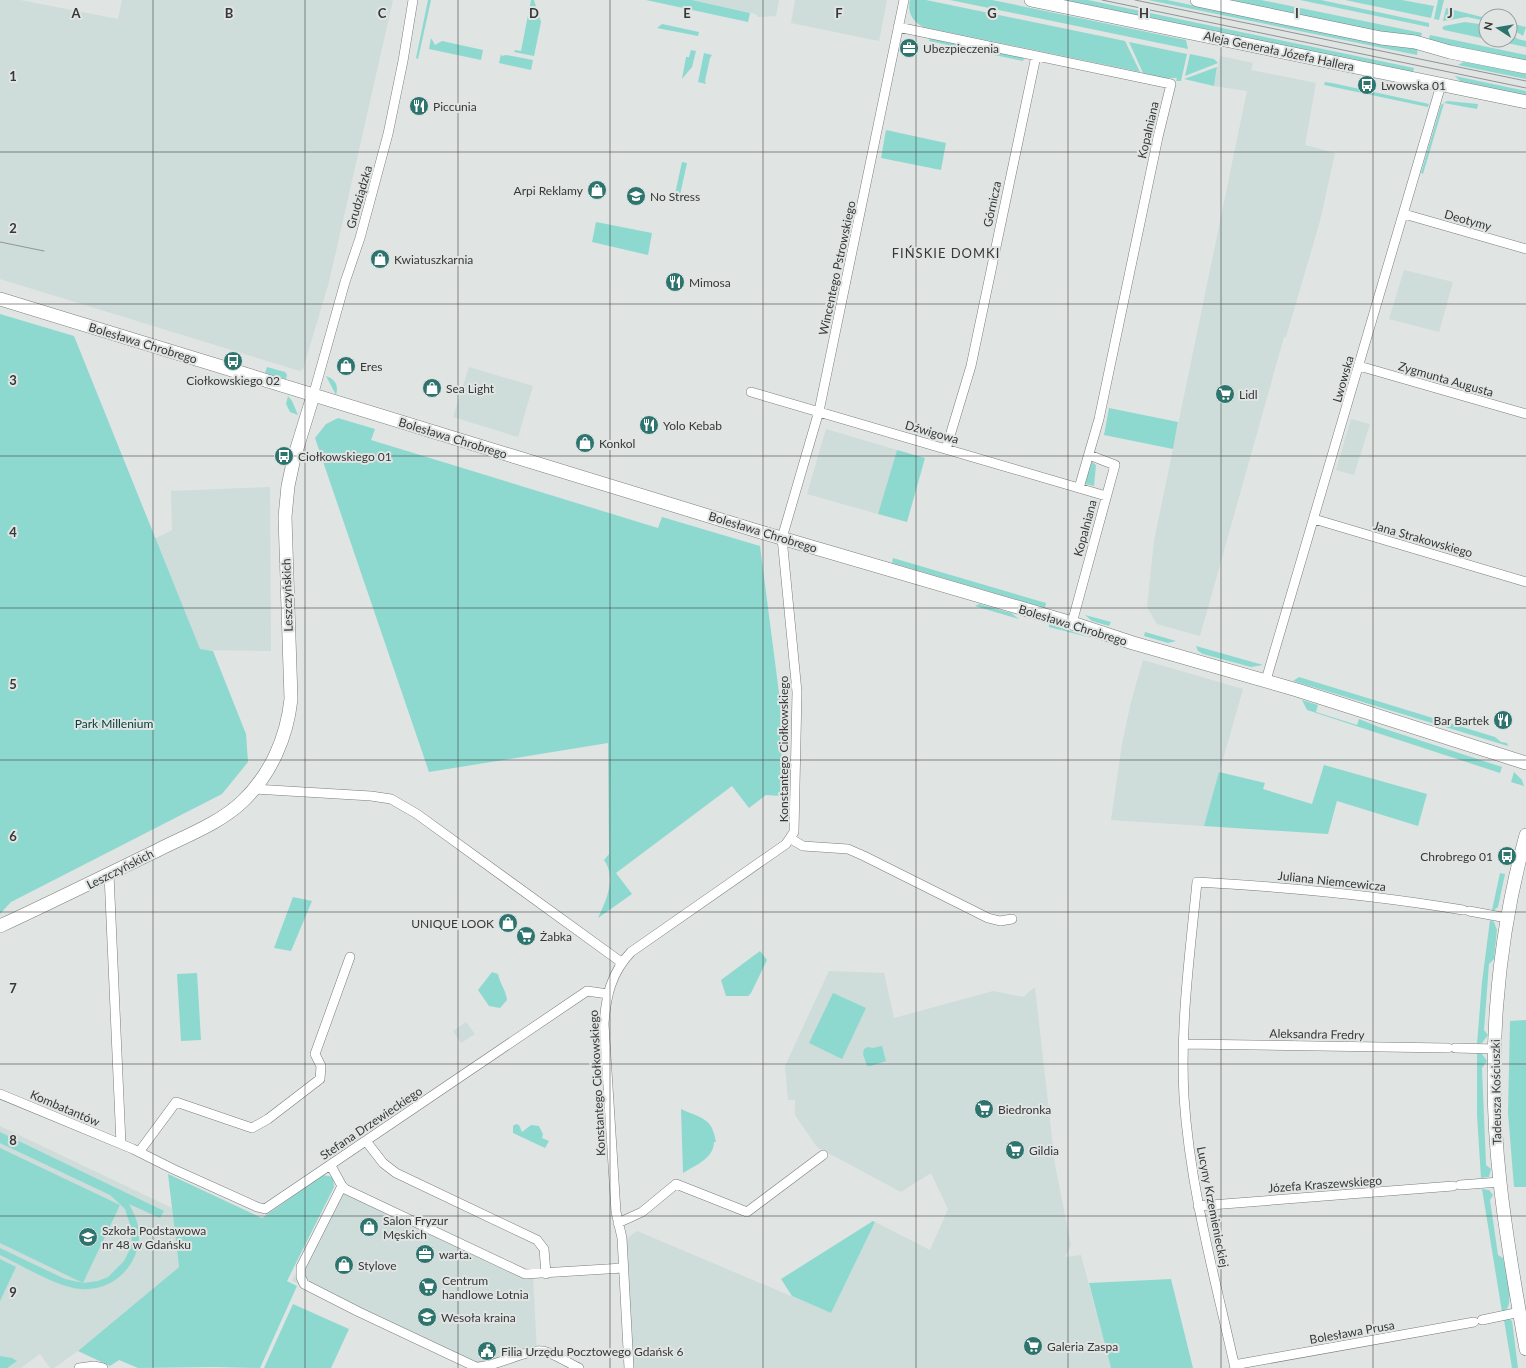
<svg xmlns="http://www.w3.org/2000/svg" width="1526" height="1368" font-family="Lato,sans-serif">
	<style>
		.built { fill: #cedcda }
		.green { fill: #8dd9d0 }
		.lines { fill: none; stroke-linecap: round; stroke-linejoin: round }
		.street-casing { stroke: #797d7c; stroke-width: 10 }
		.secondary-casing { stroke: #797d7c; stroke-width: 14 }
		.street { stroke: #fff; stroke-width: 9 }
		.secondary { stroke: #fff; stroke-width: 13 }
		.tram { stroke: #929494; stroke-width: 1 }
		.grid { fill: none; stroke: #373838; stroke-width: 1; stroke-opacity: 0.55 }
		.labels { text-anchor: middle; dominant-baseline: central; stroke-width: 4; stroke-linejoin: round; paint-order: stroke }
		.poi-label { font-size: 12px; fill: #373838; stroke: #e0e4e3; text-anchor: start }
		.street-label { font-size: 12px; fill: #373838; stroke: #e0e4e3 }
		.park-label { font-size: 12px; fill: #05413d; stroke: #e0e4e3 }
		.neighbourhood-label { font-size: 13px; letter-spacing: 1px; fill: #373838; stroke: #e0e4e3 }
		.grid-label { font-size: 13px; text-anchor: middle; font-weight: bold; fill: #373838; stroke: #e0e4e3; stroke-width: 4; stroke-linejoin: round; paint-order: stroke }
	</style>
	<rect width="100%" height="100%" fill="#e0e4e3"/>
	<path class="built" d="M 0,0 L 20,0 L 118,19 L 122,0 L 393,0 L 329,282 L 303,369 L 300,371 L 0,279 Z
		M 692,0 L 779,0 L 776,16 L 758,17 L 756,14 Z
		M 795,0 L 887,0 L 879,41 L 791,23 Z
		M 1220,56 L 1253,63 L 1251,70 L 1316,83 L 1305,145 L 1335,153 L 1320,221 L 1286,337 L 1284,337 L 1200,636 L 1157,624 L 1147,607 L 1154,541 L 1247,91 L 1214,86 Z
		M 1404,270 L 1453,282 L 1439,332 L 1389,319 Z
		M 469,367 L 533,386 L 518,437 L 453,417 Z
		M 1351,419 L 1370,424 L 1354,475 L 1336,470 Z
		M 826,429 L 897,450 L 878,514 L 807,494 Z
		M 270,487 L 271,651 L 200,650 L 154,539 L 172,530 L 171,491 Z
		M 1143,660 L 1243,689 L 1204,826 L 1111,820 L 1122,744 L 1131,702 Z
		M 829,971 L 884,973 L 894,1018 L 993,991 L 1023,997 L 1035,987 L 1055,1165 L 1071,1245 L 1065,1257 L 1081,1255 L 1111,1368 L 633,1368 L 626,1239 L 637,1231 L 831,1313 L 875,1222 L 930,1250 L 948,1209 L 931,1173 L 901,1192 L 817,1147 L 795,1115 L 795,1100 L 788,1100 L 785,1066 Z
		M 466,1022 L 475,1034 L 461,1043 L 453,1031 Z
		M 0,1126 L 172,1208 L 179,1267 L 78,1351 L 54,1368 L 50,1368 L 40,1354 L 21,1368 L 0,1368 Z
		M 339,1186 L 533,1276 L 537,1354 L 497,1368 L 477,1368 L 292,1281 Z"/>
	<path class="green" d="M 428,0 L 431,0 L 418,59 L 416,58 Z
		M 531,0 L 534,0 L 541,22 L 534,56 L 514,52 L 515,50 L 521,51 Z
		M 646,0 L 692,0 L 750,13 L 748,22 Z
		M 910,0 L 926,0 L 1125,41 L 1140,72 L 923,27 C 912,21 907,12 910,0 Z
		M 950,0 L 992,0 L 1186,40 L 1188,49 Z
		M 1064,0 L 1088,0 L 1414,68 L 1413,72 Z
		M 1148,0 L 1167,0 L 1380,44 L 1418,46 L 1417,55 Z
		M 1229,0 L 1261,0 L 1422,33 L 1420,40 Z
		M 1300,0 L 1321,0 L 1429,23 L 1429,27 Z
		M 1345,0 L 1402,0 L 1434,6 L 1431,18 Z
		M 1438,0 L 1444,0 L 1439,20 L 1434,19 Z
		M 1446,8 L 1486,18 L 1486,21 L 1467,17 L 1443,21 Z
		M 1465,22 L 1486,25 L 1486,39 L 1444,30 L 1442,28 L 1444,26 Z
		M 1510,23 L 1526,27 L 1523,36 L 1510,28 Z
		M 662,24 L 699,32 L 698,36 L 657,28 Z
		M 1510,34 L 1518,39 L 1526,41 L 1526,47 L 1492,40 L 1510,40 Z
		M 1430,35 L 1526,55 L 1526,61 L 1428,41 Z
		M 431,38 L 435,45 L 442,41 L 483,50 L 481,60 L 429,49 Z
		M 930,38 L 1024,58 L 1023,61 L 929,41 Z
		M 1129,42 L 1187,54 L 1181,81 L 1176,81 L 1177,78 L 1164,78 L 1143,73 Z
		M 691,50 L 696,51 L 692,67 L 682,79 L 686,57 L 689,57 Z
		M 704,53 L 712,55 L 710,58 L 705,81 L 706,84 L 698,82 Z
		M 501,54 L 502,56 L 506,55 L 533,60 L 531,70 L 499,63 Z
		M 1190,54 L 1214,59 L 1218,63 L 1185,76 Z
		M 1464,62 L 1526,73 L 1526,79 L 1458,65 Z
		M 1217,67 L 1214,86 L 1184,79 Z
		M 1455,76 L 1526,91 L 1526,95 L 1462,83 Z
		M 1325,82 L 1332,83 L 1429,104 L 1428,107 L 1324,85 Z
		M 1447,101 L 1478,104 L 1477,109 L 1444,103 L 1423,174 L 1421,173 L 1441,105 Z
		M 886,130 L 946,143 L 941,170 L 881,158 Z
		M 682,162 L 687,163 L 680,195 L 675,194 Z
		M 596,222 L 652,233 L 648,255 L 592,242 Z
		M 0,314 L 74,336 L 200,649 L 213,651 L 246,734 L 248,762 L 222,794 L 11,902 L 0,914 Z
		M 267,367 L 285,372 L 287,375 L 286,379 L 265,373 Z
		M 326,376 C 335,379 339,385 336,395 Z
		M 288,396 L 292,401 L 298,415 L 290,412 L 286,404 Z
		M 1109,408 L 1178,422 L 1173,449 L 1104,435 Z
		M 338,418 L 375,429 L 371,440 L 658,528 L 662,517 L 760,546 L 782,716 L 781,796 L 766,795 L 749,808 L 732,786 L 616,873 L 632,894 L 598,918 C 606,901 617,878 604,860 L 609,854 L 608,743 L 429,772 L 315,438 L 326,424 Z
		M 897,450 L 925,458 L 907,522 L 878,514 Z
		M 1092,462 L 1096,465 L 1094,486 L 1086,484 L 1085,482 Z
		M 893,558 L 1046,603 L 1045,608 L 892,563 Z
		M 979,604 L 1011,613 L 1019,619 L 975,606 Z
		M 1085,615 L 1111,622 L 1109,626 L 1092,621 Z
		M 1049,624 L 1092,638 L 1049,627 Z
		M 1145,632 L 1176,641 L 1168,643 L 1144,636 Z
		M 1196,646 L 1263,665 L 1251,667 L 1203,654 L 1198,651 Z
		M 1299,677 L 1495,737 L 1501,742 L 1507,743 L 1508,746 L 1293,681 Z
		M 1302,700 L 1318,705 L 1316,712 L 1357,725 L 1359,719 L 1379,727 L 1502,767 L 1500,773 L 1307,710 Z
		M 1324,765 L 1427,794 L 1418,826 L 1337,801 L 1328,834 L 1204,826 L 1219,772 L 1265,783 L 1263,789 L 1312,804 Z
		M 1514,772 L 1522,780 L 1524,786 L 1511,782 Z
		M 1500,873 L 1505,874 L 1498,907 L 1493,911 L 1492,910 Z
		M 293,897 L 312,901 L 291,951 L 274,948 Z
		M 1490,920 L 1494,922 L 1497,930 L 1494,959 L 1489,964 L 1484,1030 L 1488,1035 L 1482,1043 L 1477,1044 L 1482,982 Z
		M 760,951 L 767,960 L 751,993 L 748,996 L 726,996 L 721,980 Z
		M 492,972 L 498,974 C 500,984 506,990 507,1000 L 500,1008 L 489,1006 L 478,990 Z
		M 197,973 L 201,1040 L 181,1041 L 177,974 Z
		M 833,993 L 866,1008 L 842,1059 L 809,1043 Z
		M 1526,1020 L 1526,1187 L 1514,1187 L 1508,1113 L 1510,1021 Z
		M 882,1046 L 886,1061 L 871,1066 L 867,1066 L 863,1054 L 864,1049 L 868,1047 L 873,1048 Z
		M 1477,1053 L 1482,1054 L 1487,1061 L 1482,1068 L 1486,1165 L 1491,1169 L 1489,1177 L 1481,1178 L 1477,1115 Z
		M 681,1109 C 702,1119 712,1117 716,1142 L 714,1142 C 714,1158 696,1165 683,1173 Z
		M 516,1124 L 519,1125 L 522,1132 L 531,1125 L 539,1126 L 543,1134 L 542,1138 L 549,1141 L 545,1148 L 513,1133 L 513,1126 Z
		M 0,1132 L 164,1211 L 160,1218 L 129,1204 C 134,1213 138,1222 139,1232 C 141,1264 113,1292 81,1289 C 59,1288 21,1265 0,1255 L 0,1248 L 65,1279 L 83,1283 L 0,1243 L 0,1148 L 120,1205 L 83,1283 L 98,1281 L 108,1277 L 124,1261 L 131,1247 L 132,1231 L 125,1209 L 110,1195 L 0,1143 Z
		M 168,1174 L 262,1218 L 323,1175 L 333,1177 L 334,1187 L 287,1281 L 297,1286 L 260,1368 L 214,1367 L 138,1368 L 119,1360 L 110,1366 L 78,1351 L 179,1267 Z
		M 1482,1189 L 1489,1190 L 1493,1195 L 1490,1200 L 1498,1255 L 1503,1258 C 1505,1270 1517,1310 1502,1312 Z
		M 873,1221 L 875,1222 L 831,1313 L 792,1296 L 781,1279 Z
		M 0,1259 L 16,1267 L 0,1301 Z
		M 1171,1279 L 1193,1368 L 1111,1368 L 1089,1283 Z
		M 293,1304 L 349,1329 L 331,1368 L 264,1368 Z
		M 1509,1319 L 1512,1321 L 1518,1368 L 1512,1368 L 1504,1320 Z
		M 0,1356 L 12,1358 L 17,1361 L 7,1368 L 0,1368 Z"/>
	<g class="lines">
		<g class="street-casing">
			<path id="street" d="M 898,27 L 1171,84 L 1158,137 L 1099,419 L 1079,488
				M 1404,214 L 1526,249
				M 1359,366 L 1526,414
				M 751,392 L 1106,496
				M 313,396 L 345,282 L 360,238 L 388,134 L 403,61 L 413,0
				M 946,449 L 971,366 L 1036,56
				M 1314,519 L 1526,582
				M 1072,623 L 1115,465 L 1089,455
				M 1266,680 L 1441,85
				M 254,789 L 371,796 L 391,799 L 417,814 L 621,962
				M 791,839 L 803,846 L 848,849 L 864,856 L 988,918 L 1000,921 L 1012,919
				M 109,874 L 121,1144
				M 1469,911 L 1507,918
				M 1185,1044 L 1448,1048
				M 1455,1048 L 1495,1049
				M 0,1094 L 133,1149 L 173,1169 L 257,1207 L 265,1209 L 587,991 L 608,994
				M 366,1141 L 383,1163 L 396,1173 L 537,1240 L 544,1249 L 546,1274
				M 139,1152 L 176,1102 L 252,1128 L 268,1119 L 320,1079 L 321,1066 L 315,1054 L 350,957
				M 331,1166 L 342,1186 L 345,1189 L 525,1274 L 623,1268
				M 1460,1185 L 1500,1182
				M 342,1186 L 301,1267 L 301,1277 L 304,1284 L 359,1312 L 476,1367 C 498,1367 524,1349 542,1351 C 552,1352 570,1364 579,1368
				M 1198,1206 L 1453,1186
				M 618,1223 L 642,1212 L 676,1184 L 747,1212 L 823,1155
				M 1482,1320 L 1520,1312
				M 1234,1365 L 1474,1322
				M 79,1368 L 94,1366 L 103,1368
				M 629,1368 L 622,1238 L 616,1212 L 604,1024 C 606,996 611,973 631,952 L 786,844 L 794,832 L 797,692 L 782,538 L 819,411 L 904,0
				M 1235,1368 C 1215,1278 1190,1189 1184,1097 C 1180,1025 1190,953 1197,882 C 1286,887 1375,895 1463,910"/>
		</g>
		<g class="secondary-casing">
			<path id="secondary" d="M 1031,0 L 1526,102
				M 1197,0 L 1381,38 L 1415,42 L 1450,52 L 1526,67
				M 0,299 L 764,533 L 1072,623 L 1133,643 L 1297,690 L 1526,763
				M 1526,835 C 1495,947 1487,1067 1500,1182 C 1506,1238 1516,1294 1526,1349
				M 0,926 C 52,902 104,876 156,851 C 185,836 219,824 243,801 C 271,774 287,737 291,699 L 285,517 L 288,486 L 294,458 L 313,396"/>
		</g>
		<use href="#street" class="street"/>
		<use href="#secondary" class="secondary"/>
		<path class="tram" d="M 1102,0 L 1526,88
			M 1135,0 L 1526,81
			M 0,242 L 44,251"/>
	</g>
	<path class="grid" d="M 153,0 L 153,1368M 305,0 L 305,1368M 458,0 L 458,1368M 610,0 L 610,1368M 763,0 L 763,1368M 916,0 L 916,1368M 1068,0 L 1068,1368M 1221,0 L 1221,1368M 1373,0 L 1373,1368M 0,152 L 1526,152M 0,304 L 1526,304M 0,456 L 1526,456M 0,608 L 1526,608M 0,760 L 1526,760M 0,912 L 1526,912M 0,1064 L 1526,1064M 0,1216 L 1526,1216"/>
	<defs>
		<g id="office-disc" transform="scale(1)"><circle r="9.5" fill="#2c746d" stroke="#e0e4e3"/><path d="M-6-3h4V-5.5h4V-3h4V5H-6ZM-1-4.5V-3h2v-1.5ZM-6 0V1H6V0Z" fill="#fff"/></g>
		<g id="bus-disc" transform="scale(1)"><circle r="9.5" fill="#2c746d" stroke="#e0e4e3"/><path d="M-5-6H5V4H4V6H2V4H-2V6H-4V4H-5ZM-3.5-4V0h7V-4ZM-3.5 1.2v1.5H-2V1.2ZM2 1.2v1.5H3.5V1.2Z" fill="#fff"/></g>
		<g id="restaurant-disc" transform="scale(1)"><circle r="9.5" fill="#2c746d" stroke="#e0e4e3"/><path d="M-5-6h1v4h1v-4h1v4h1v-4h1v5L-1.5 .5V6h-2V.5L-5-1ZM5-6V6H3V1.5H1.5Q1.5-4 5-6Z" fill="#fff"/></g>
		<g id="shop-disc" transform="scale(1)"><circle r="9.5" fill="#2c746d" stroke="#e0e4e3"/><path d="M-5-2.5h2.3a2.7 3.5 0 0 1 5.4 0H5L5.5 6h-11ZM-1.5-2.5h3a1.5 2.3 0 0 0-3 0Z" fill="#fff"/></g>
		<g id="school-disc" transform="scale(1)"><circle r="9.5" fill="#2c746d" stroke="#e0e4e3"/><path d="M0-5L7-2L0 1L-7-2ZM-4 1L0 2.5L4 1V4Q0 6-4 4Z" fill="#fff"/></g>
		<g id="supermarket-disc" transform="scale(1)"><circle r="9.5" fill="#2c746d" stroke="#e0e4e3"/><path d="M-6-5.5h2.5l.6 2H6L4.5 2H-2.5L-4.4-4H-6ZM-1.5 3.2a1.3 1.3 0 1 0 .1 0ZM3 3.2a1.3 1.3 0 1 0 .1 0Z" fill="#fff"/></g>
		<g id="civic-disc" transform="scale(1)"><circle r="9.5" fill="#2c746d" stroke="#e0e4e3"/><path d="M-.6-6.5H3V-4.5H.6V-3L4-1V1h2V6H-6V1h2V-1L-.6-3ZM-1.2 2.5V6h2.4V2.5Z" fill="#fff"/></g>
	</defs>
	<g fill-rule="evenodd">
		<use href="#office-disc" x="909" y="48"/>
		<use href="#bus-disc" x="1367" y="85"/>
		<use href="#restaurant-disc" x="419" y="106"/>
		<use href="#shop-disc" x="597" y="190"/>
		<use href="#school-disc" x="636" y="196"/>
		<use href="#shop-disc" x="380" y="259"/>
		<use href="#restaurant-disc" x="675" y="282"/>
		<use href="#bus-disc" x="233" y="361"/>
		<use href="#shop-disc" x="346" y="366"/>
		<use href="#shop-disc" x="432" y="388"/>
		<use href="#supermarket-disc" x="1225" y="394"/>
		<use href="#restaurant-disc" x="649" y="425"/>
		<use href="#shop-disc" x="585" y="443"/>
		<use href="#bus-disc" x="284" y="456"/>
		<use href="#restaurant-disc" x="1503" y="720"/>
		<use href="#bus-disc" x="1507" y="856"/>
		<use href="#shop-disc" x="508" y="923"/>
		<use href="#supermarket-disc" x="526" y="936"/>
		<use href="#supermarket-disc" x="984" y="1109"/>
		<use href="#supermarket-disc" x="1015" y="1150"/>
		<use href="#shop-disc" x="369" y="1227"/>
		<use href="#school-disc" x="88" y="1237"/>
		<use href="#office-disc" x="425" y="1254"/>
		<use href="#shop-disc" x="344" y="1265"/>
		<use href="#supermarket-disc" x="428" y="1287"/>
		<use href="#school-disc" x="427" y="1317"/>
		<use href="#supermarket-disc" x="1033" y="1346"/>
		<use href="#civic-disc" x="487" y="1351"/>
	</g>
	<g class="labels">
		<g class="poi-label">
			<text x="923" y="48">Ubezpieczenia</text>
			<text x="1381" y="85">Lwowska 01</text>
			<text x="433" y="106">Piccunia</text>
			<text x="583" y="190" text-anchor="end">Arpi Reklamy</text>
			<text x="650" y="196">No Stress</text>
			<text x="394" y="259">Kwiatuszkarnia</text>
			<text x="689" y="282">Mimosa</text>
			<text x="360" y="366">Eres</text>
			<text x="233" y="380" text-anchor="middle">Ciołkowskiego 02</text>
			<text x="446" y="388">Sea Light</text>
			<text x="1239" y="394">Lidl</text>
			<text x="663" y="425">Yolo Kebab</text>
			<text x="599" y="443">Konkol</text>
			<text x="298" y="456">Ciołkowskiego 01</text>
			<text x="1489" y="720" text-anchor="end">Bar Bartek</text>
			<text x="1493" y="856" text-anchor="end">Chrobrego 01</text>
			<text x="494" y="923" text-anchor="end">UNIQUE LOOK</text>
			<text x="540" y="936">Żabka</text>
			<text x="998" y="1109">Biedronka</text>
			<text x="1029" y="1150">Gildia</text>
			<text x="383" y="1220">Salon Fryzur<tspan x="383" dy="14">Męskich</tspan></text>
			<text x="102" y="1230">Szkoła Podstawowa<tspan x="102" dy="14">nr 48 w Gdańsku</tspan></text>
			<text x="439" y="1254">warta.</text>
			<text x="358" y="1265">Stylove</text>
			<text x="442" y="1280">Centrum<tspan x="442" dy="14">handlowe Lotnia</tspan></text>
			<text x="441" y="1317">Wesoła kraina</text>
			<text x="1047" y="1346">Galeria Zaspa</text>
			<text x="501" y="1351">Filia Urzędu Pocztowego Gdańsk 6</text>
		</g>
		<g class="street-label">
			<text transform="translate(1279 51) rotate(12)">Aleja Generała Józefa Hallera</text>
			<text transform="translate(1148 130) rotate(-77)">Kopalniana</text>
			<text transform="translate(359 197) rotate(-74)">Grudziądzka</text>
			<text transform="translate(992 204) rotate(-78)">Górnicza</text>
			<text transform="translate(1468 220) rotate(16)">Deotymy</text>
			<text transform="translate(837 268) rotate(-78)">Wincentego Pstrowskiego</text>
			<text transform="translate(143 343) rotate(17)">Bolesława Chrobrego</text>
			<text transform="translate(1343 379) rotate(-74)">Lwowska</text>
			<text transform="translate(1446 379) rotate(16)">Zygmunta Augusta</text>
			<text transform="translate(932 432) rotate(16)">Dźwigowa</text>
			<text transform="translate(453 438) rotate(17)">Bolesława Chrobrego</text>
			<text transform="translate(1085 528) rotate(-75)">Kopalniana</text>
			<text transform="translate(763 532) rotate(17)">Bolesława Chrobrego</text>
			<text transform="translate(1423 539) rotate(16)">Jana Strakowskiego</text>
			<text transform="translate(287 595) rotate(-92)">Leszczyńskich</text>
			<text transform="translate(1073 625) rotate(17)">Bolesława Chrobrego</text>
			<text transform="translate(783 749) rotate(-90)">Konstantego Ciołkowskiego</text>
			<text transform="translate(120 869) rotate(-27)">Leszczyńskich</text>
			<text transform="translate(1332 881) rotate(6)">Juliana Niemcewicza</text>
			<text transform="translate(1317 1034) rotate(1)">Aleksandra Fredry</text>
			<text transform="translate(597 1083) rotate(-93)">Konstantego Ciołkowskiego</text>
			<text transform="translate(1496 1092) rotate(-91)">Tadeusza Kościuszki</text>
			<text transform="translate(65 1108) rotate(23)">Kombatantów</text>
			<text transform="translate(371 1123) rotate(-34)">Stefana Drzewieckiego</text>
			<text transform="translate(1325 1184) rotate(-4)">Józefa Kraszewskiego</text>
			<text transform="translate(1213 1207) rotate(79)">Lucyny Krzemienieckiej</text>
			<text transform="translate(1352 1332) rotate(-10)">Bolesława Prusa</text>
		</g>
		<g class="park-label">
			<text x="114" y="723">Park Millenium</text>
		</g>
		<g class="neighbourhood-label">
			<text x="946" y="253">FIŃSKIE DOMKI</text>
		</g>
	</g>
	<g class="grid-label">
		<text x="76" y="18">A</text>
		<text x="229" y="18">B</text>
		<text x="382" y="18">C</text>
		<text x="534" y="18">D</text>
		<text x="687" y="18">E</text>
		<text x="839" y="18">F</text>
		<text x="992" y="18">G</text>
		<text x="1144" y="18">H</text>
		<text x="1297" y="18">I</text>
		<text x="1450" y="18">J</text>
		<text x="13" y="81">1</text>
		<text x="13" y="233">2</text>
		<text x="13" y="385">3</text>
		<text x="13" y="537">4</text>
		<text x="13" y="689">5</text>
		<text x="13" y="841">6</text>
		<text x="13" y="993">7</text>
		<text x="13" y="1145">8</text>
		<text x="13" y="1297">9</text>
	</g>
	<g transform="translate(1498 28) rotate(282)"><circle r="19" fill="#e0e4e3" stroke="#9c9f9f"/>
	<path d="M0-3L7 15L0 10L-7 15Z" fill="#2c746d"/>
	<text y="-6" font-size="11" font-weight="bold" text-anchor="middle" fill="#373838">N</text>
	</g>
</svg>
